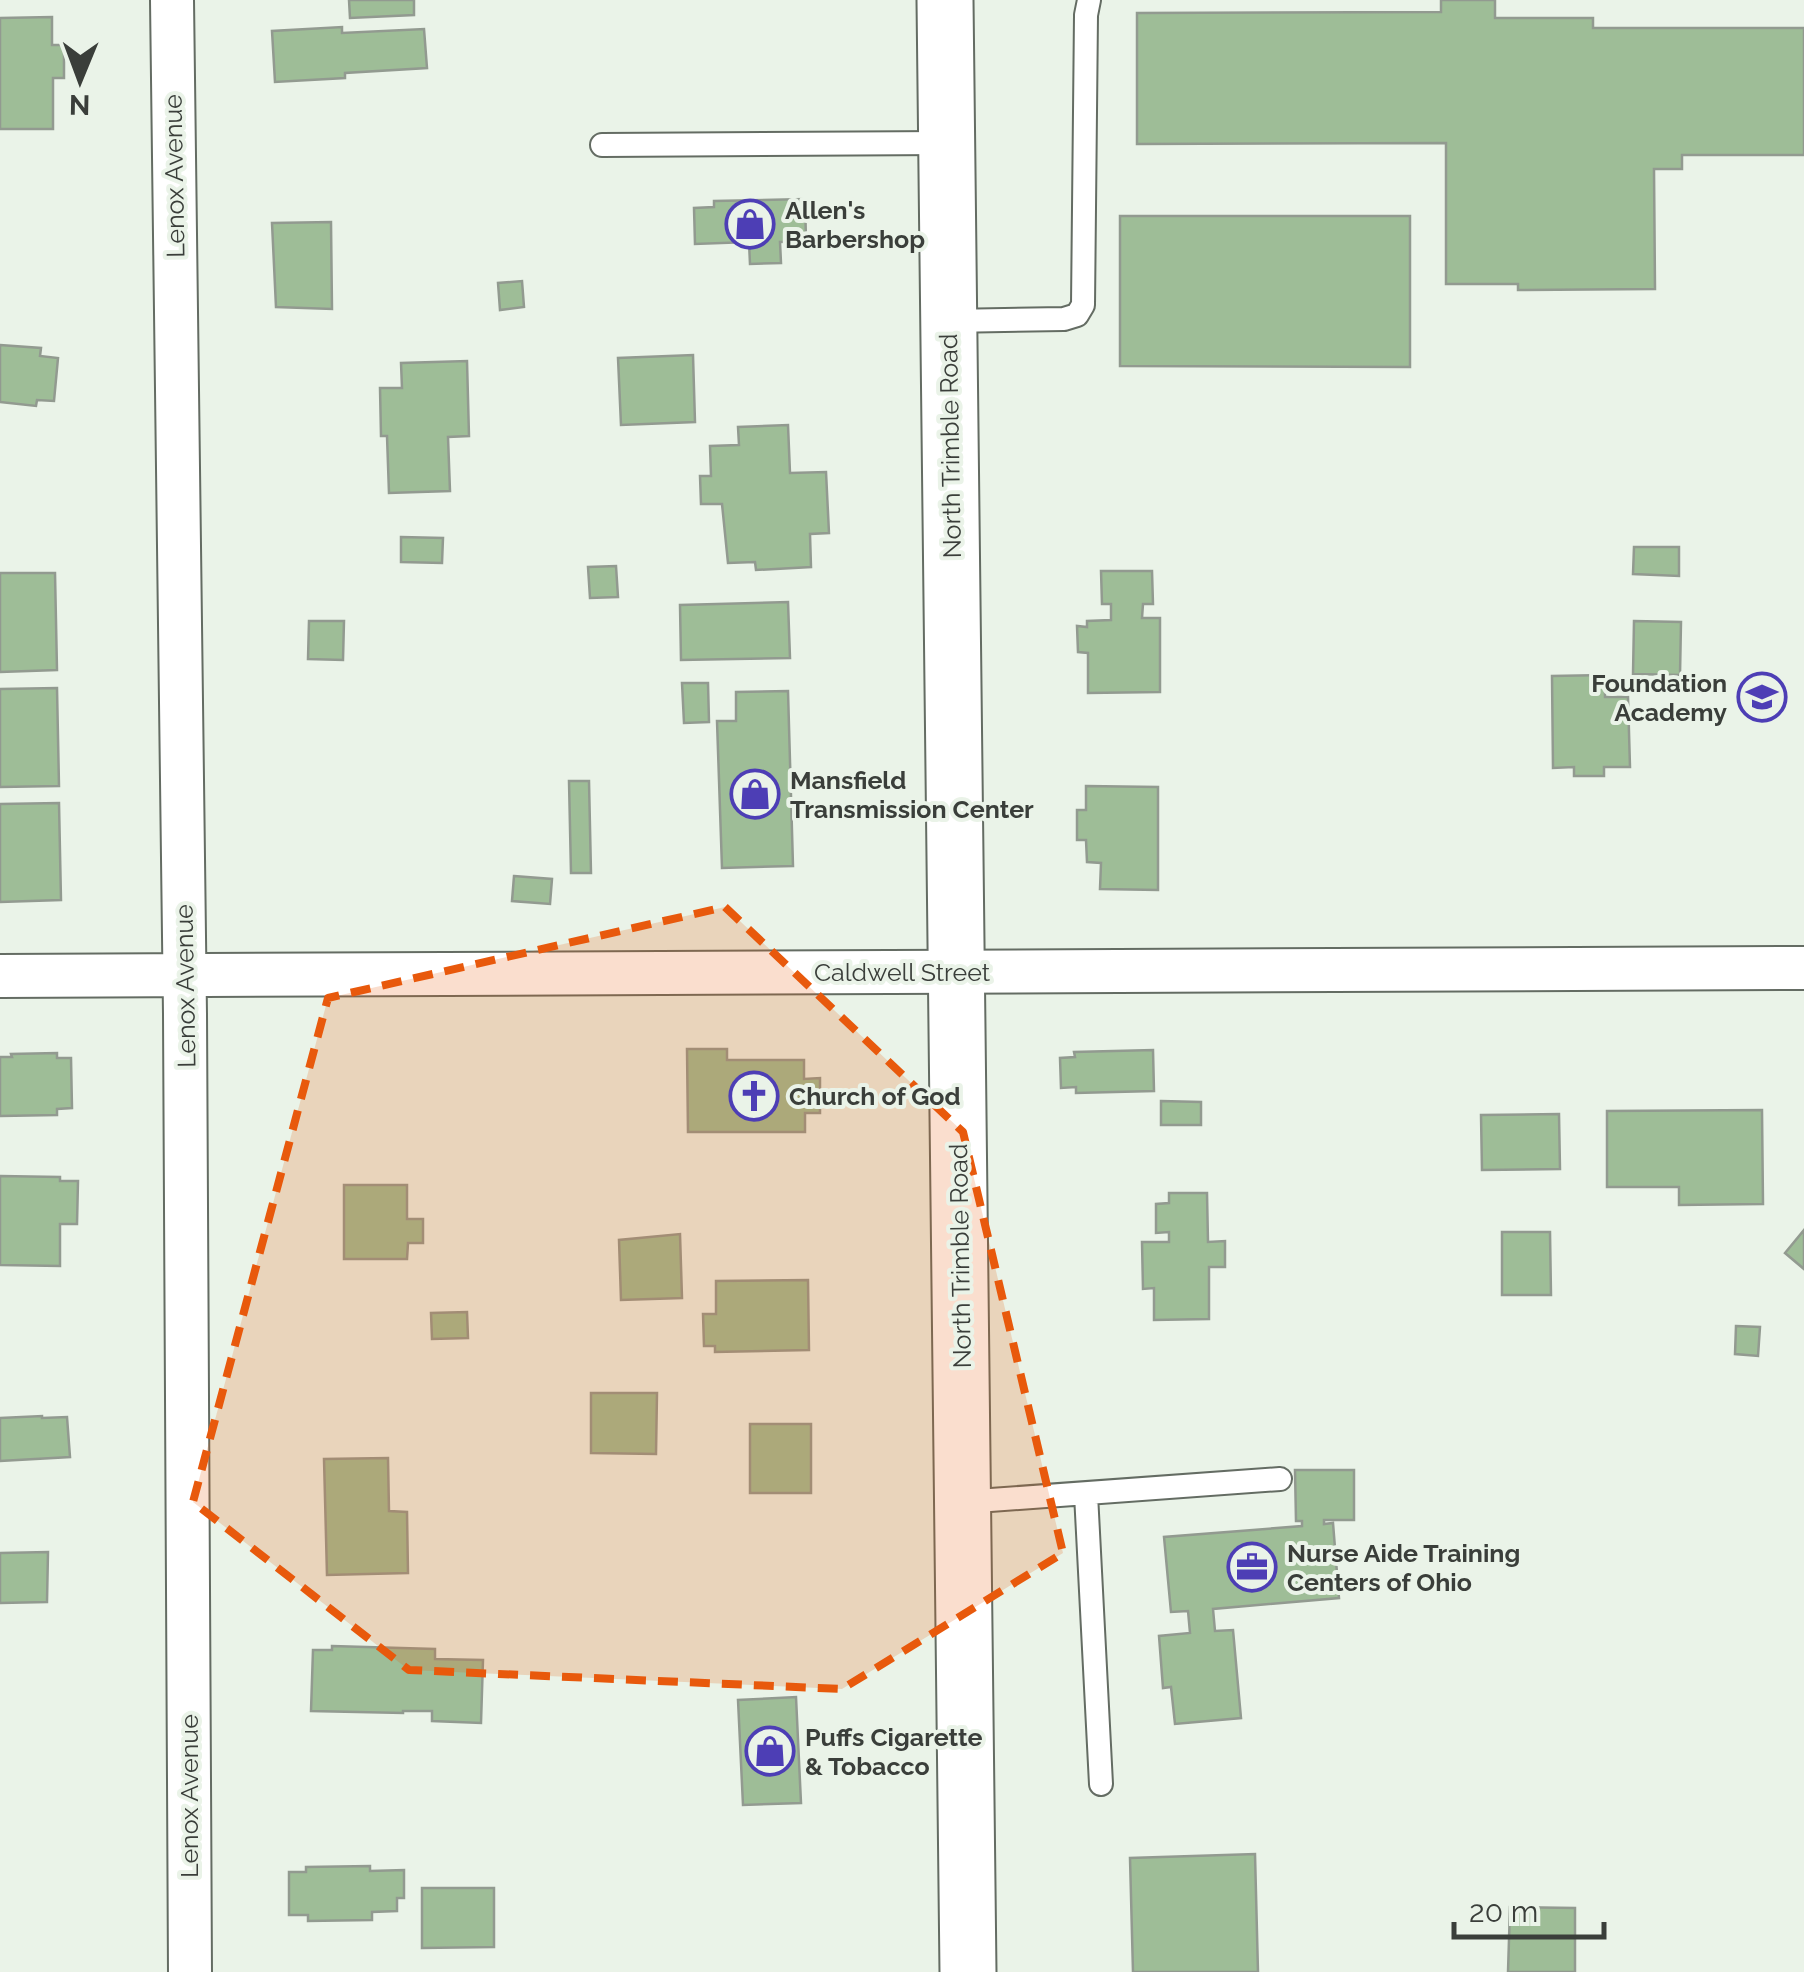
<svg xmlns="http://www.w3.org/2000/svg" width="1804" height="1972" font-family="Raleway,sans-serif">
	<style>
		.building { fill: #9ebd97; stroke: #929a90; stroke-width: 2.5 }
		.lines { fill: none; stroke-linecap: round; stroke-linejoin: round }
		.service-casing { stroke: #646c63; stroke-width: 26 }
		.minor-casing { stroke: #646c63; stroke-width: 46 }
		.secondary-casing { stroke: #646c63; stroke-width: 59 }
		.service { stroke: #fff; stroke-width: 22 }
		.minor { stroke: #fff; stroke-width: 42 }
		.secondary { stroke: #fff; stroke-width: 55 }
		.marked { fill: #e8590c; fill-opacity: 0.2; stroke: #e8590c; stroke-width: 8; stroke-dasharray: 20 12; stroke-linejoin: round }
		.labels { text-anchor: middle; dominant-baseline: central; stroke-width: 8; stroke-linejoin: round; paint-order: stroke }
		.street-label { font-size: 25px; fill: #3a3e3a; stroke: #eaf3e8 }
		.poi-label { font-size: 25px; font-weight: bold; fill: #3a3e3a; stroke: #eaf3e8; text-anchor: start }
	</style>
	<rect width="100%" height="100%" fill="#eaf3e8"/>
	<path class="building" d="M 349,0 L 414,0 L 414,15 L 350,18 Z
		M 1441,0 L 1495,0 L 1495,18 L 1593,18 L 1593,28 L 1804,28 L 1804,155 L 1682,155 L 1682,169 L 1654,169 L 1655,289 L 1518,290 L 1518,284 L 1446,284 L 1446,143 L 1137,144 L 1137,13 L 1441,12 Z
		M 52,17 L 52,45 L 64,45 L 64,78 L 53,78 L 53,129 L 0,129 L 0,18 Z
		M 342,27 L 342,33 L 424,29 L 427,68 L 345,73 L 345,78 L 275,82 L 272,31 Z
		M 805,199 L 806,241 L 780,242 L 781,263 L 750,264 L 749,242 L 695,244 L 694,208 L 714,207 L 714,201 Z
		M 1120,216 L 1410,216 L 1410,367 L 1120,366 Z
		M 331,222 L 332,309 L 276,307 L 272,223 Z
		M 522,281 L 524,307 L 500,310 L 498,283 Z
		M 0,345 L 41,348 L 40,356 L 58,358 L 54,401 L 37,400 L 36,406 L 0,402 Z
		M 693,355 L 695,422 L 621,425 L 618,358 Z
		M 467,361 L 469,436 L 448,437 L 450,491 L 389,493 L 387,436 L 381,436 L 380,388 L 402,388 L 401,363 Z
		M 788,425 L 790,473 L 826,472 L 829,533 L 810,534 L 811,567 L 756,570 L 755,562 L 728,563 L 722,504 L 701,504 L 700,476 L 711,476 L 710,446 L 739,445 L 738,427 Z
		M 401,537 L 443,538 L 442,563 L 401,562 Z
		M 1634,547 L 1679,547 L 1679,576 L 1633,574 Z
		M 616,566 L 618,597 L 590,598 L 588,567 Z
		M 1101,571 L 1152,571 L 1153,604 L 1143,604 L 1142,618 L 1160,618 L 1160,692 L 1088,693 L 1088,653 L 1078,652 L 1077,626 L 1087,627 L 1087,621 L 1111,620 L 1111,604 L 1102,604 Z
		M 0,573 L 55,573 L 57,670 L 0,672 Z
		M 788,602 L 790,658 L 681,660 L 680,605 Z
		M 309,621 L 344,621 L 343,660 L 308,659 Z
		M 1634,621 L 1681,622 L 1680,675 L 1633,674 Z
		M 1605,675 L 1605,697 L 1628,697 L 1630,767 L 1604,767 L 1604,776 L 1574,776 L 1574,767 L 1553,768 L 1552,676 Z
		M 682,683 L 708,683 L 709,722 L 684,723 Z
		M 57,688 L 59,786 L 0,787 L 0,689 Z
		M 788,691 L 793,866 L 722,868 L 717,721 L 736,721 L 736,692 Z
		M 569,781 L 589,781 L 591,873 L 571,873 Z
		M 1086,786 L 1158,787 L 1158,890 L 1100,889 L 1101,863 L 1087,862 L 1086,840 L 1077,840 L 1077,810 L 1086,810 Z
		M 59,803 L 61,900 L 0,902 L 0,804 Z
		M 514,876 L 552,879 L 550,904 L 512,901 Z
		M 687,1049 L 727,1049 L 727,1060 L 804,1060 L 804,1079 L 820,1078 L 820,1113 L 805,1113 L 805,1132 L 688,1132 Z
		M 1153,1050 L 1154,1091 L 1076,1093 L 1076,1087 L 1061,1088 L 1060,1058 L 1075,1057 L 1074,1052 Z
		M 57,1053 L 57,1058 L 71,1058 L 72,1108 L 57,1109 L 57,1115 L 0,1116 L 0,1057 L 12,1057 L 11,1054 Z
		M 1161,1101 L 1201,1102 L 1201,1125 L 1161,1125 Z
		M 1762,1110 L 1763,1204 L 1679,1205 L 1679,1187 L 1607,1187 L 1607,1111 Z
		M 1559,1114 L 1560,1169 L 1482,1170 L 1481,1115 Z
		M 0,1176 L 60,1177 L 60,1181 L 78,1181 L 77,1224 L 60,1224 L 60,1266 L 0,1265 Z
		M 344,1185 L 407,1185 L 407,1219 L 423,1219 L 423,1243 L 408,1243 L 407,1259 L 344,1259 Z
		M 1169,1193 L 1207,1193 L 1208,1242 L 1225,1241 L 1225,1267 L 1209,1267 L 1209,1319 L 1154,1320 L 1154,1288 L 1143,1289 L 1142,1242 L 1169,1242 L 1169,1232 L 1156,1233 L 1156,1204 L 1169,1203 Z
		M 1804,1230 L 1804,1269 L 1785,1253 Z
		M 1502,1232 L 1550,1232 L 1551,1295 L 1502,1295 Z
		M 680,1234 L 682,1298 L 621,1300 L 619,1240 Z
		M 808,1280 L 809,1350 L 715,1352 L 715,1346 L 704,1346 L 703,1314 L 716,1314 L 716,1281 Z
		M 467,1312 L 468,1338 L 432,1339 L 431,1313 Z
		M 1736,1326 L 1760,1327 L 1758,1356 L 1735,1354 Z
		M 591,1393 L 657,1393 L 656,1454 L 591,1453 Z
		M 42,1416 L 42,1418 L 67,1417 L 70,1457 L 0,1461 L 0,1418 Z
		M 750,1424 L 811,1424 L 811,1493 L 750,1493 Z
		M 388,1458 L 389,1511 L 407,1512 L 408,1573 L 327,1575 L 324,1459 Z
		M 1295,1470 L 1354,1470 L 1354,1520 L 1324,1520 L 1324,1524 L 1333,1523 L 1339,1598 L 1213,1609 L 1215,1631 L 1233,1630 L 1241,1718 L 1175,1724 L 1171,1687 L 1163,1688 L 1159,1636 L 1190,1633 L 1188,1611 L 1171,1612 L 1164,1537 L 1302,1526 L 1302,1521 L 1296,1521 Z
		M 48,1552 L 47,1602 L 0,1603 L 0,1553 Z
		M 332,1646 L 435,1649 L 435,1659 L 483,1660 L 481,1723 L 432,1721 L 432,1711 L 403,1711 L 403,1713 L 311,1711 L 313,1650 L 332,1650 Z
		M 796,1697 L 801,1803 L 743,1805 L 738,1700 Z
		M 1255,1854 L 1258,1972 L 1133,1972 L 1130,1858 Z
		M 370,1866 L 370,1871 L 404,1870 L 404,1898 L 397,1898 L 397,1911 L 372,1912 L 372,1920 L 308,1921 L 308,1915 L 289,1915 L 289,1872 L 306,1872 L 306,1867 Z
		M 422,1888 L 494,1888 L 494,1947 L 422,1948 Z
		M 1510,1907 L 1575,1908 L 1575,1972 L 1508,1972 Z"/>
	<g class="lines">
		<g class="service-casing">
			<path id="service" d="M 602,145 L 946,143
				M 949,321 L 1064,319 L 1077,315 L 1083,305 L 1086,15 L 1089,0
				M 1086,1494 L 1101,1784
				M 963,1502 L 1280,1479"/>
		</g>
		<g class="minor-casing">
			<path id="minor" d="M 172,0 L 185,1014 L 190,1972
				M 0,976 L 1804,968"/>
		</g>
		<g class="secondary-casing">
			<path id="secondary" d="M 945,0 L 968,1972"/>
		</g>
		<use href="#service" class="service"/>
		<use href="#minor" class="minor"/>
		<use href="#secondary" class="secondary"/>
	</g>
	<path class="marked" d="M 725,907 L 963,1132 L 1063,1553 L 842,1689 L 409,1670 L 193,1502 L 328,998 Z"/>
	<defs>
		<g id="shop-ring" transform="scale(2.5)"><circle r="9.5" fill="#eaf3e8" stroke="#4d3eb5" stroke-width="1.5"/><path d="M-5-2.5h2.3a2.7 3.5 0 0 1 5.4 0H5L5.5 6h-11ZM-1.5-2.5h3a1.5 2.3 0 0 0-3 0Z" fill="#4d3eb5"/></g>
		<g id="school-ring" transform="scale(2.5)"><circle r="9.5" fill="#eaf3e8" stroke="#4d3eb5" stroke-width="1.5"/><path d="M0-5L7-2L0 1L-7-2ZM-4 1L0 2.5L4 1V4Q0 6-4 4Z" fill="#4d3eb5"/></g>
		<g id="church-ring" transform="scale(2.5)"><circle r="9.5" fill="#eaf3e8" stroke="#4d3eb5" stroke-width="1.5"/><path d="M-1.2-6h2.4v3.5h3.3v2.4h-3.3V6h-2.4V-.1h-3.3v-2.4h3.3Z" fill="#4d3eb5"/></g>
		<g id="office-ring" transform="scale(2.5)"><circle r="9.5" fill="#eaf3e8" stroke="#4d3eb5" stroke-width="1.5"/><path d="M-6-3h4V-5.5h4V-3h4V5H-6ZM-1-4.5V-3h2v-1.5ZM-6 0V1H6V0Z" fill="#4d3eb5"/></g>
	</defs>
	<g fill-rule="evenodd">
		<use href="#shop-ring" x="750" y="224"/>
		<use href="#school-ring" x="1762" y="697"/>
		<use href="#shop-ring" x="755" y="794"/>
		<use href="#church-ring" x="754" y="1096"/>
		<use href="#office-ring" x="1252" y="1567"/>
		<use href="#shop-ring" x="770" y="1751"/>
	</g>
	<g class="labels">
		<g class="street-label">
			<text transform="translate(174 176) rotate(-91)">Lenox Avenue</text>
			<text transform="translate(950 446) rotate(-91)">North Trimble Road</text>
			<text x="902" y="972">Caldwell Street</text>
			<text transform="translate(185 986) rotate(-91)">Lenox Avenue</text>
			<text transform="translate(960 1256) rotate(-91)">North Trimble Road</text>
			<text transform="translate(189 1796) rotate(-90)">Lenox Avenue</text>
		</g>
		<g class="poi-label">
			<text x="785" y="210">Allen's<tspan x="785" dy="29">Barbershop</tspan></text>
			<text x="1727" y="683" text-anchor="end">Foundation<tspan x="1727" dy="29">Academy</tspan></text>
			<text x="790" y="780">Mansfield<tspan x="790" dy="29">Transmission Center</tspan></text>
			<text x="789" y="1096">Church of God</text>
			<text x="1287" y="1553">Nurse Aide Training<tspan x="1287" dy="29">Centers of Ohio</tspan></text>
			<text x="805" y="1737">Puffs Cigarette<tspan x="805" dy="29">&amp; Tobacco</tspan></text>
		</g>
	</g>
	<g transform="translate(80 80) rotate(181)" stroke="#eaf3e8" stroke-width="8" paint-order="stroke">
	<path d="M0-8L18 38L0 25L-18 38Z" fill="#3a3e3a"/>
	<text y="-15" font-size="28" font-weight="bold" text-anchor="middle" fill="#3a3e3a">N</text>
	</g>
	<path d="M1454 1922v15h150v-15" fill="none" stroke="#3a3e3a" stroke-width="5"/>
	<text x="1469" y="1922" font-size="30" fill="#3a3e3a" stroke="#eaf3e8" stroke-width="8" paint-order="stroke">20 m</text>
</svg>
